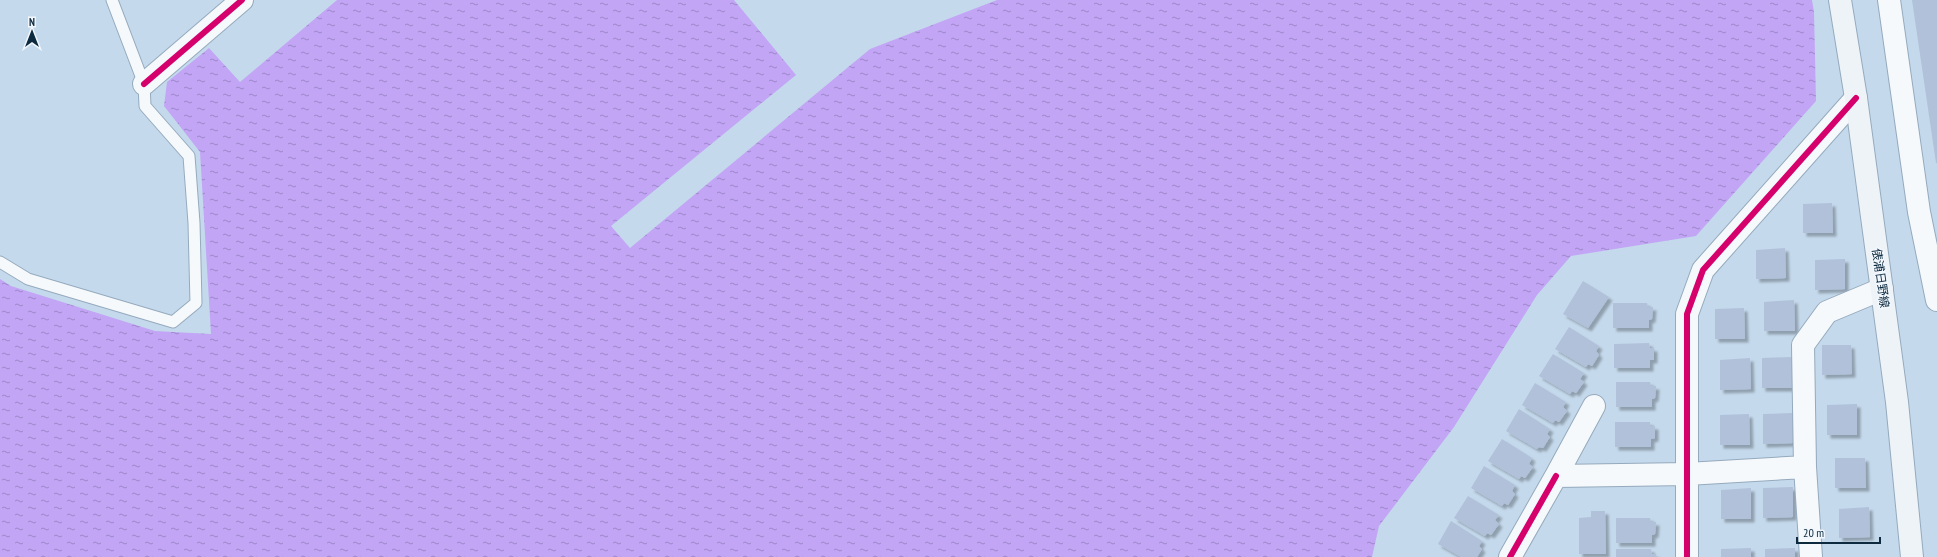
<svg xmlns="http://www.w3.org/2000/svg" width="1937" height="557" font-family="'PT Sans Narrow','Noto Sans JP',sans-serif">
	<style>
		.water { fill: url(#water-ripples) }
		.building { fill: #b0c1d9; filter: url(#shadow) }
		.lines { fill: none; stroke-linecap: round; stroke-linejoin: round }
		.lane-casing { stroke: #95aabd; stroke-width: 13 }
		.street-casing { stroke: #95aabd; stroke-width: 24 }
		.secondary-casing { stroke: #95aabd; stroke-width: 24 }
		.lane { stroke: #f6f9fc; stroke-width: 11 }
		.street { stroke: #f6f9fc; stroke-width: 22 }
		.secondary { stroke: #eef3f8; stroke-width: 22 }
		.cycleway-casing { stroke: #f1f7fd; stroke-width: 8 }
		.cycleway { stroke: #d6006c; stroke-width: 6 }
		.labels { text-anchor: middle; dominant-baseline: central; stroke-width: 3; stroke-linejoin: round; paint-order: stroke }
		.street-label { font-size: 12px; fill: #0e2a3f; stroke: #f1f7fd }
	</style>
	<defs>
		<pattern id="water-ripples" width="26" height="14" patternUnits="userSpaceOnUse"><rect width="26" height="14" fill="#c3a5f6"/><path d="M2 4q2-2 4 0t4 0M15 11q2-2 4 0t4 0" fill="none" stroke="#9d87c9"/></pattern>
		<filter id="shadow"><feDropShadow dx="3.5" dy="3.5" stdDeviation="1" flood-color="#0004"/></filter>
	</defs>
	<rect width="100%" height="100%" fill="#c4d9ec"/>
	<path class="water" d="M 337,0 L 734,0 L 796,75 L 611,226 L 630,248 L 870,49 L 997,0 L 1812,0 L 1814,12 L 1816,101 L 1696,236 L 1571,256 L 1537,295 L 1454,427 L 1379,526 L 1372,557 L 0,557 L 0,279 L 11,286 L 155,331 L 211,334 L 200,152 L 164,106 L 167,82 L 209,48 L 240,82 Z"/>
	<path class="building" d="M 1912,0 L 1937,0 L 1937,163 L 1936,163 Z
		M 1832,203 L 1833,233 L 1803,233 L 1803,204 Z
		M 1785,248 L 1786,278 L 1756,279 L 1756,250 Z
		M 1845,259 L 1845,289 L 1815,290 L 1815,260 Z
		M 1583,281 L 1609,297 L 1588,328 L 1563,314 Z
		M 1794,300 L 1795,331 L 1764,331 L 1764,302 Z
		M 1613,303 L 1647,303 L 1648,307 L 1653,307 L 1652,319 L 1649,320 L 1649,328 L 1613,328 Z
		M 1744,308 L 1745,339 L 1715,339 L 1715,309 Z
		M 1569,327 L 1599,346 L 1596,351 L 1599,355 L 1592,366 L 1588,364 L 1586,367 L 1555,349 Z
		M 1649,343 L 1650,348 L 1654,348 L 1654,360 L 1650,360 L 1650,368 L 1614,368 L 1614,344 Z
		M 1822,345 L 1851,345 L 1852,374 L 1822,375 Z
		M 1553,354 L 1584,373 L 1580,379 L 1584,382 L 1576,393 L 1572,391 L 1570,394 L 1539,376 Z
		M 1792,357 L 1792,388 L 1762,388 L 1762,358 Z
		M 1750,358 L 1751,389 L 1720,390 L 1720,360 Z
		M 1616,382 L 1650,382 L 1651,386 L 1656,386 L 1655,398 L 1652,399 L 1652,407 L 1616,407 Z
		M 1535,383 L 1566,402 L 1563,407 L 1567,411 L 1559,422 L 1555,420 L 1553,423 L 1522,405 Z
		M 1857,404 L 1857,435 L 1827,435 L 1827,405 Z
		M 1519,409 L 1550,429 L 1547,434 L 1550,437 L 1543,448 L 1539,447 L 1537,449 L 1506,431 Z
		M 1793,413 L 1793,443 L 1763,444 L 1763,414 Z
		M 1749,414 L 1750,445 L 1720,445 L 1720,415 Z
		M 1615,422 L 1650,422 L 1650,426 L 1655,426 L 1655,438 L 1651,439 L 1651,447 L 1615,447 Z
		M 1502,439 L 1532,458 L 1529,464 L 1533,467 L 1525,478 L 1521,476 L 1519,479 L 1488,461 Z
		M 1835,458 L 1865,458 L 1866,488 L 1835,488 Z
		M 1484,466 L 1515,485 L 1512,491 L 1515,494 L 1508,505 L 1504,503 L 1502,506 L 1471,488 Z
		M 1793,487 L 1793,517 L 1763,518 L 1763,488 Z
		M 1751,488 L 1751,519 L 1721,519 L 1721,490 Z
		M 1468,496 L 1499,515 L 1495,520 L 1499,524 L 1491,535 L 1487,533 L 1485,536 L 1454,518 Z
		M 1869,507 L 1870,537 L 1839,538 L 1839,509 Z
		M 1591,511 L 1605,511 L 1606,554 L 1579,554 L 1579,518 L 1591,517 Z
		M 1616,518 L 1650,518 L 1651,522 L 1656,522 L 1655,534 L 1652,535 L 1652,543 L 1616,543 Z
		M 1451,521 L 1482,541 L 1479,546 L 1482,549 L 1477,557 L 1461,557 L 1438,544 Z
		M 1751,548 L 1751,557 L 1721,557 L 1721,549 Z
		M 1795,548 L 1795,557 L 1765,557 L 1765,549 Z
		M 1616,549 L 1651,549 L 1652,554 L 1656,554 L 1656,557 L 1616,557 Z"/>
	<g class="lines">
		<g class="lane-casing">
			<path id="lane" d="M 0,262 L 28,279 L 173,322 L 196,303 L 194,223 L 189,156 L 145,106 L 144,84 L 112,0"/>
		</g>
		<g class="street-casing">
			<path id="street" d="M 1889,0 L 1919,212 L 1937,300
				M 144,84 L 242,0
				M 1594,406 L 1556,476 L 1687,474 L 1805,467
				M 1510,557 L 1556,476
				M 1687,557 L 1687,314 L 1703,270 L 1856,98
				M 1811,557 L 1805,467 L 1803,345 L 1827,312 L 1882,289"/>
		</g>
		<g class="secondary-casing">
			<path id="secondary" d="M 1840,0 L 1856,98 L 1897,402 L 1912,557"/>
		</g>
		<use href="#lane" class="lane"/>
		<use href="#street" class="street"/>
		<use href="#secondary" class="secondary"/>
		<g class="cycleway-casing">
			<path id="cycleway" d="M 144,84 L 242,0
				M 1510,557 L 1556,476
				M 1687,557 L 1687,314 L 1703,270 L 1856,98"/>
		</g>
		<use href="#cycleway" class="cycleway"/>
	</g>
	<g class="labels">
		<g class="street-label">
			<text transform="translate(1881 278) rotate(82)">俵浦日野線</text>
		</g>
	</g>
	<g transform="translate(32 32)" stroke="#f1f7fd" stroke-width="3" paint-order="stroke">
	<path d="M0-3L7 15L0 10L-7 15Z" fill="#0e2a3f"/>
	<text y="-6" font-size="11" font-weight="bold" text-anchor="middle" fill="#0e2a3f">N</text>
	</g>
	<path d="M1797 537v6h83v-6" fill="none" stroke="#0e2a3f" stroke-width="2"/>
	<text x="1803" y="537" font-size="12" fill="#0e2a3f" stroke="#f1f7fd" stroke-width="3" paint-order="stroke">20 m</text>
</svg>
